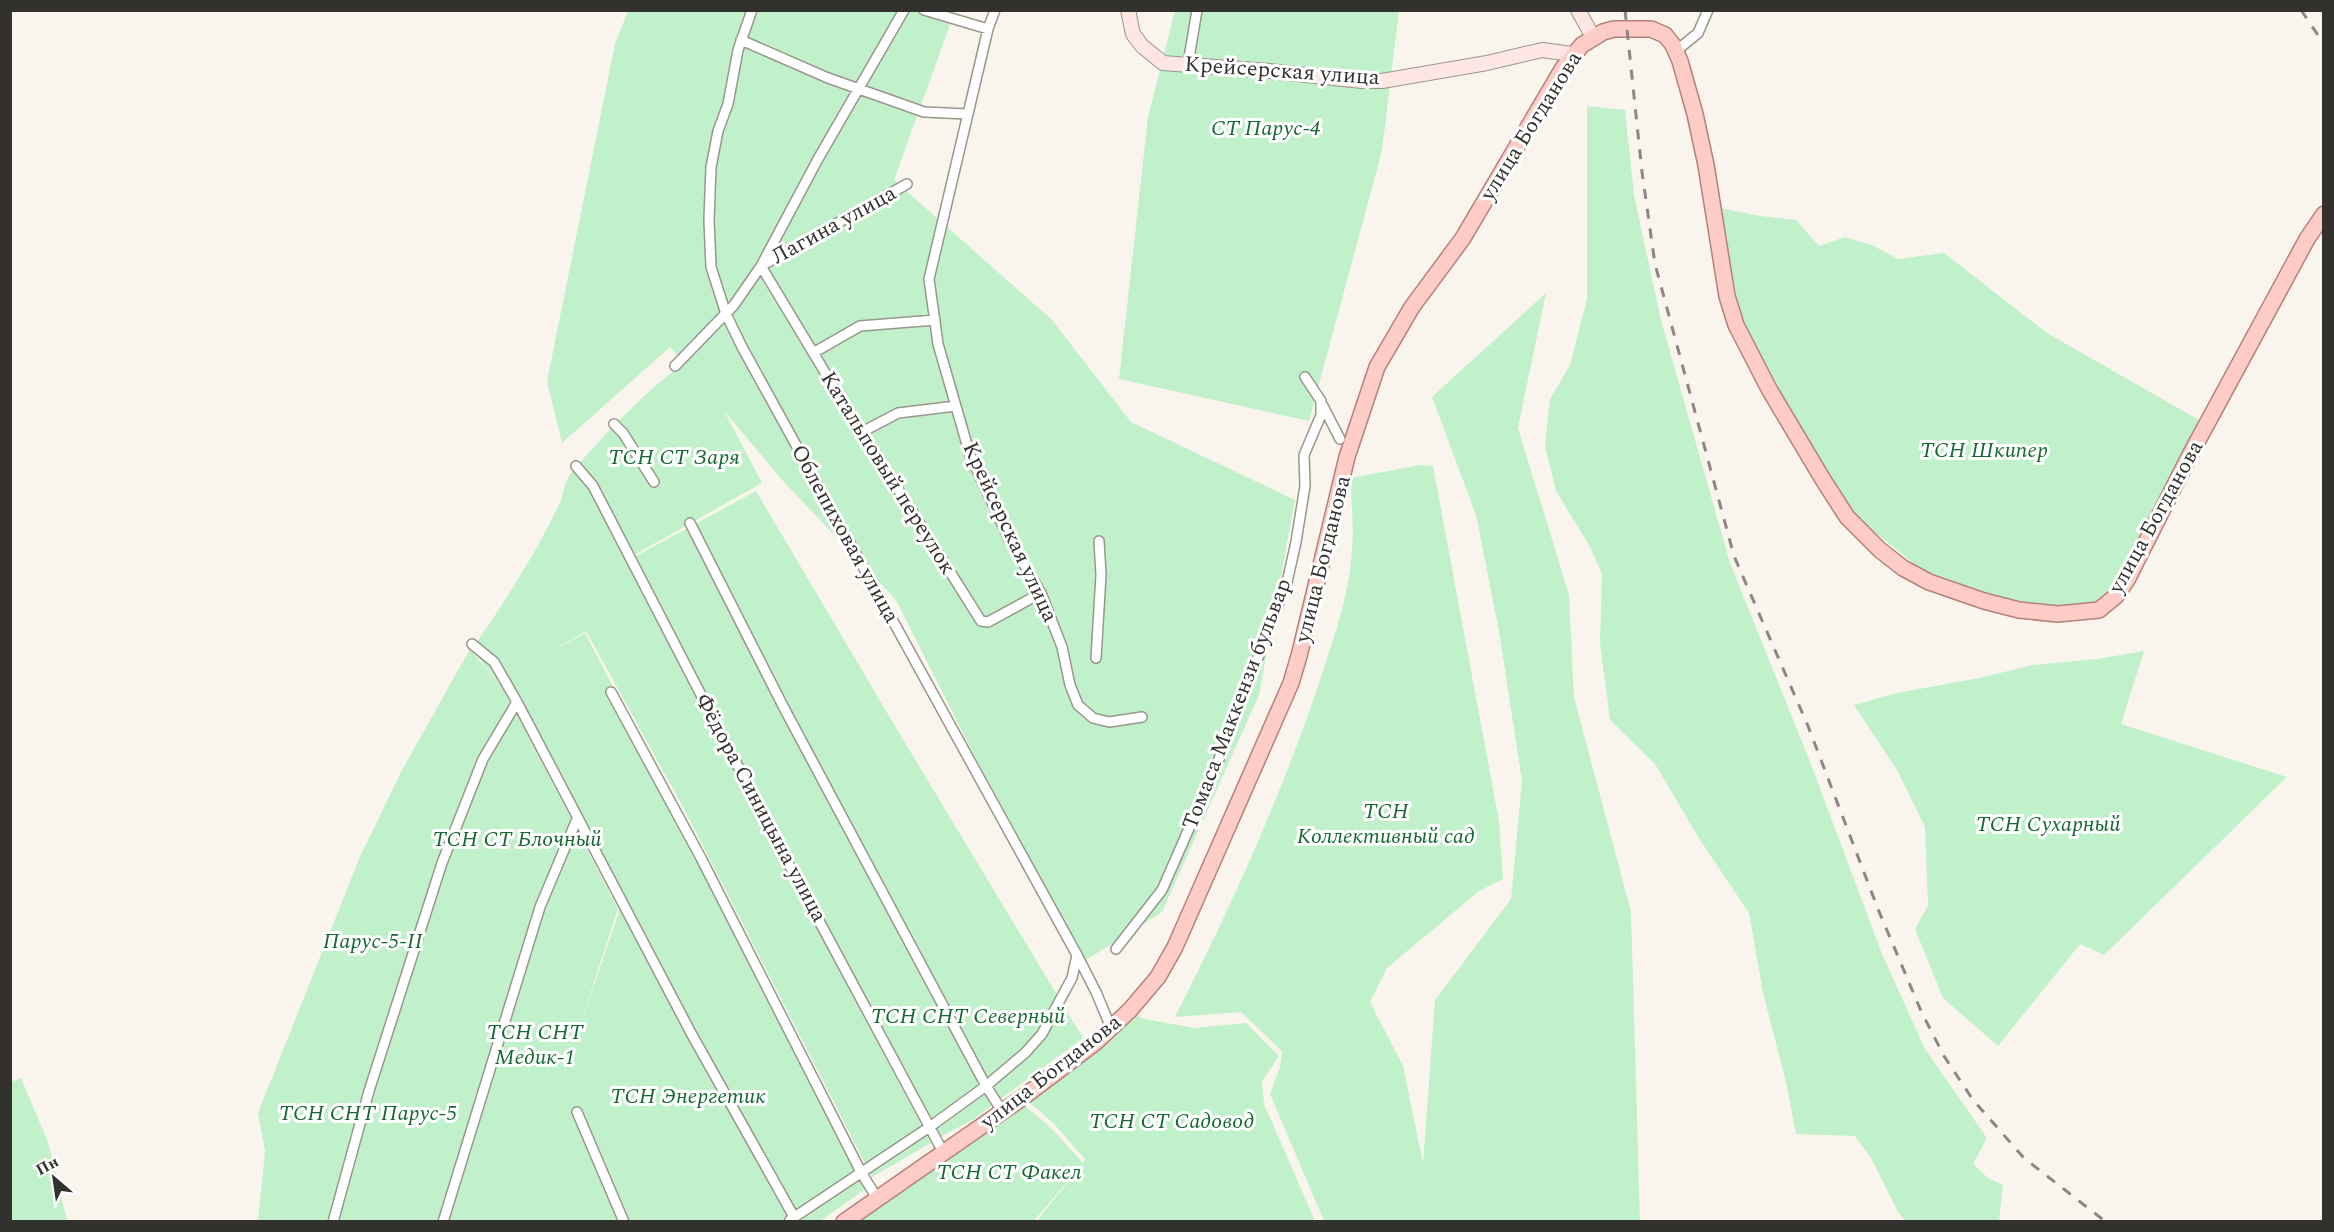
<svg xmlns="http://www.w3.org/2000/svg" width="2334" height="1232" font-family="Spectral,serif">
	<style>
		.green { fill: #c1f1ca; fill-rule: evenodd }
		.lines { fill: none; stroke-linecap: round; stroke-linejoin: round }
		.street-casing { stroke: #9a968d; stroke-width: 12 }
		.secondary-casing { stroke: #9a968d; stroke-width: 16 }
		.primary-casing { stroke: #b68079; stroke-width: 18 }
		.street { stroke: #fff; stroke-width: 9 }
		.secondary { stroke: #fee6e3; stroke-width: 14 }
		.primary { stroke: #fdccc7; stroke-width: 15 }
		.rail { stroke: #8b8882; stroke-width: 3; stroke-dasharray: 10 10; stroke-linecap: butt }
		.labels { text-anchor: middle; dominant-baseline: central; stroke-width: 6; stroke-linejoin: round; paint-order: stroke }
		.street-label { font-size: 22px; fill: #33312d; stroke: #fff }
		.park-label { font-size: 22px; font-style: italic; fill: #166933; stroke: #fff }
	</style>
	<rect width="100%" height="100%" fill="#faf5ec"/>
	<path class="green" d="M 628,11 L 955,11 L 894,180 L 1052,320 L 1131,422 L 1295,500 L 1259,695 L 1162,912 L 1086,960 L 976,759 L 896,600 L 783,481 L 724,411 L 762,483 L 627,559 L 784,867 L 931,1143 L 872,1177 L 683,807 L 586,631 L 548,654 L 585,633 L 873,1184 L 820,1221 L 258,1221 L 265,1151 L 258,1113 L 359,859 L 401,772 L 470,649 L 501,687 L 472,649 C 502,606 537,552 559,504 C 563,496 564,486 568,478 C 579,460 668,367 685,365 L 670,347 L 562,443 L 547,381 L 615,44 ZM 515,707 L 620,909 L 575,1041 L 618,909 L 514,709 Z
		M 1175,11 L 1399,11 L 1382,151 L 1309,421 L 1119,379 L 1148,117 Z
		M 1587,106 L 1625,110 L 1634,195 L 1661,320 L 1730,563 L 1809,759 L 1882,954 L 1925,1049 L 1987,1138 L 1973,1164 L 1988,1178 L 2003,1185 L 1999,1221 L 1905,1221 L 1898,1212 L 1871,1158 L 1855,1136 L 1796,1134 L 1786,1082 L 1763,993 L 1749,913 L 1700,840 L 1655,764 L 1610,720 L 1600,643 L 1602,574 L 1589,545 L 1556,491 L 1545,446 L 1550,399 L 1570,365 L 1587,299 Z
		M 1719,208 L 1761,216 L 1796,220 L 1819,246 L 1845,237 L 1874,246 L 1898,259 L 1944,253 L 2047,333 L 2199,420 L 2119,582 L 2092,604 L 2060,608 L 1999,597 L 1922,570 L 1852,514 L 1772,384 L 1732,298 Z
		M 1546,293 L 1518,428 L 1569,595 L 1574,697 L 1631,912 L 1640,1221 L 1432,1222 L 1431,1220 L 1431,1222 L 1324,1221 L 1270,1094 L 1280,1067 L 1282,1051 L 1241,1012 L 1175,1017 C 1230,909 1280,799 1319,683 C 1333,640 1349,597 1352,551 C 1354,527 1351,502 1351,478 L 1420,465 L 1433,466 L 1499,821 L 1503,879 L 1479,891 L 1387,968 L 1370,1002 L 1403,1066 L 1423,1163 L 1435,1000 L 1511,899 L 1522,781 L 1499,631 L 1476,515 L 1432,397 Z
		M 756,491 L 895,726 L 1083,1038 L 971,1121 L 934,1140 L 634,557 Z
		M 2144,651 L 2121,724 L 2287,777 L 2104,955 L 2080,944 L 1998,1046 L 1943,998 L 1915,929 L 1928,906 L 1925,827 L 1897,770 L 1854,705 L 1897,693 L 1979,678 L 2033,665 L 2097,659 Z
		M 1131,1014 L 1145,1019 L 1194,1028 L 1246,1023 L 1279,1056 L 1262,1081 L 1264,1104 L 1315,1221 L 1037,1221 L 1077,1170 L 1034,1221 L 851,1222 L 1022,1103 L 1052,1129 L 1083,1163 L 1085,1159 L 1055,1125 L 1026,1099 Z
		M 21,1078 L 48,1142 L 67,1221 L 11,1221 L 11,1082 Z"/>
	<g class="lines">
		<g class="street-casing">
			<path id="street" d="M 752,10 L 738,50 L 728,104 L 718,131 L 711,167 L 709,220 L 711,267 L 726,314 L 742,347 L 1077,955 L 1096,992 L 1111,1028
				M 924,10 L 988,29
				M 995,10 L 988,29 L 929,279 L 938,344 L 970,455 L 1009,539 L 1041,593 L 1062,647 L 1070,685 L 1078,705 L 1093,718 L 1109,722 L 1142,717
				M 741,40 L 828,78 L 924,112 L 967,114
				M 1676,51 L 1698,33 L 1708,10
				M 1188,64 L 1197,10
				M 907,184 L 761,266 L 835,389 L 981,621 L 988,622 L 1041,593
				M 813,353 L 860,326 L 935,320
				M 675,366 L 734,305 L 761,266 L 818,159 L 904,10
				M 1323,406 L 1340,439
				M 614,424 L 623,433 L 654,482
				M 862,432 L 898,413 L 956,406
				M 576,466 L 593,486 L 788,863 L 943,1152
				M 690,523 L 784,708 L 986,1086 L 1002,1111
				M 472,644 L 494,662 L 517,702 L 691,1033 L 794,1217 L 790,1222
				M 1096,658 L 1101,575 L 1099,541
				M 611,692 L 701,858 L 862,1174 L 877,1198
				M 1116,949 L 1162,890 L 1216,767 L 1287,582 L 1296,542 L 1305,486 L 1304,455 L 1321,415 L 1321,401 L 1305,377
				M 577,1112 L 624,1222
				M 790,1220 L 931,1126 L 986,1086 L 1025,1053 L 1042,1034 L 1060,1000 L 1072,978 L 1077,955
				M 333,1222 L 369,1091 L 442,863 L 483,759 L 517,702
				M 443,1222 L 540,907 L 577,819"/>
		</g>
		<g class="secondary-casing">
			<path id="secondary" d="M 1128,10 L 1133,34 L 1142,46 L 1163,63 L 1269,71 L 1362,81 L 1382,81 L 1487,63 L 1542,50 L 1572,54
				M 1578,10 L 1593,37"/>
		</g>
		<g class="primary-casing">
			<path id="primary" d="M 844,1222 L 1022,1098 L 1096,1042 L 1130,1010 L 1158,977 L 1175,947 L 1291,683 L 1299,656 L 1347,457 L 1377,367 L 1412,307 L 1463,238 L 1563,68 L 1582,45 L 1603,32 L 1614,29 L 1651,29 L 1665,35 L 1673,45 L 1680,61 L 1695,114 L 1706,165 L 1727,296 L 1736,325 L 1769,389 L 1822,478 L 1847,517 L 1880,550 L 1903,568 L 1929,582 L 1984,601 L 2019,610 L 2058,614 L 2099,610 L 2116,596 L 2127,580 L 2190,455 L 2307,239 L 2324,214"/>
		</g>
		<use href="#street" class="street"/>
		<use href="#secondary" class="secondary"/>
		<use href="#primary" class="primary"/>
		<path class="rail" d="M 1625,10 L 1642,172 L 1655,264 L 1734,556 L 1808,726 L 1878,909 L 1921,1011 L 1944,1056 L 1973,1100 L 2024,1158 L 2106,1222
			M 2301,10 L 2324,44"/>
	</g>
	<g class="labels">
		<g class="street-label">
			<text transform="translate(1282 71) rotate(4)">Крейсерская улица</text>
			<text transform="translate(1531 126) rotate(-58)">улица Богданова</text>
			<text transform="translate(834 225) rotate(-29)">Лагина улица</text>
			<text transform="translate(888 473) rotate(58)">Катальповый переулок</text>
			<text transform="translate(2156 517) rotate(-61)">улица Богданова</text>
			<text transform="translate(1010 532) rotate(65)">Крейсерская улица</text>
			<text transform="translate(845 534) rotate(61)">Облепиховая улица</text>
			<text transform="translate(1323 559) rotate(-76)">улица Богданова</text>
			<text transform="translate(1237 704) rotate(-69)">Томаса Маккензи бульвар</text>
			<text transform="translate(761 808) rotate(62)">Фёдора Синицына улица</text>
			<text transform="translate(1051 1072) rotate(-38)">улица Богданова</text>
		</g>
		<g class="park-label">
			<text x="1266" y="128">СТ Парус-4</text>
			<text x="1984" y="450">ТСН Шкипер</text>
			<text x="674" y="457">ТСН СТ Заря</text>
			<text x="1386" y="811">ТСН<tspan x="1386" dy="25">Коллективный сад</tspan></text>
			<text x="2048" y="824">ТСН Сухарный</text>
			<text x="517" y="839">ТСН СТ Блочный</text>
			<text x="373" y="941">Парус-5-II</text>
			<text x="968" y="1016">ТСН СНТ Северный</text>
			<text x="535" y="1032">ТСН СНТ<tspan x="535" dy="25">Медик-1</tspan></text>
			<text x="688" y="1096">ТСН Энергетик</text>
			<text x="368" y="1113">ТСН СНТ Парус-5</text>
			<text x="1172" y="1121">ТСН СТ Садовод</text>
			<text x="1009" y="1172">ТСН СТ Факел</text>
		</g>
	</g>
	<rect width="2334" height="1232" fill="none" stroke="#33312d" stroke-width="24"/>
	<g transform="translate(54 1178) rotate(331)" stroke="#ffffff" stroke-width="4.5" paint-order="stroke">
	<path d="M0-4.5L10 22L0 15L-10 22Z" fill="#33312d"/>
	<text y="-9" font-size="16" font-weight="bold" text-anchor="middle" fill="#33312d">Пн</text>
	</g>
</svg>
